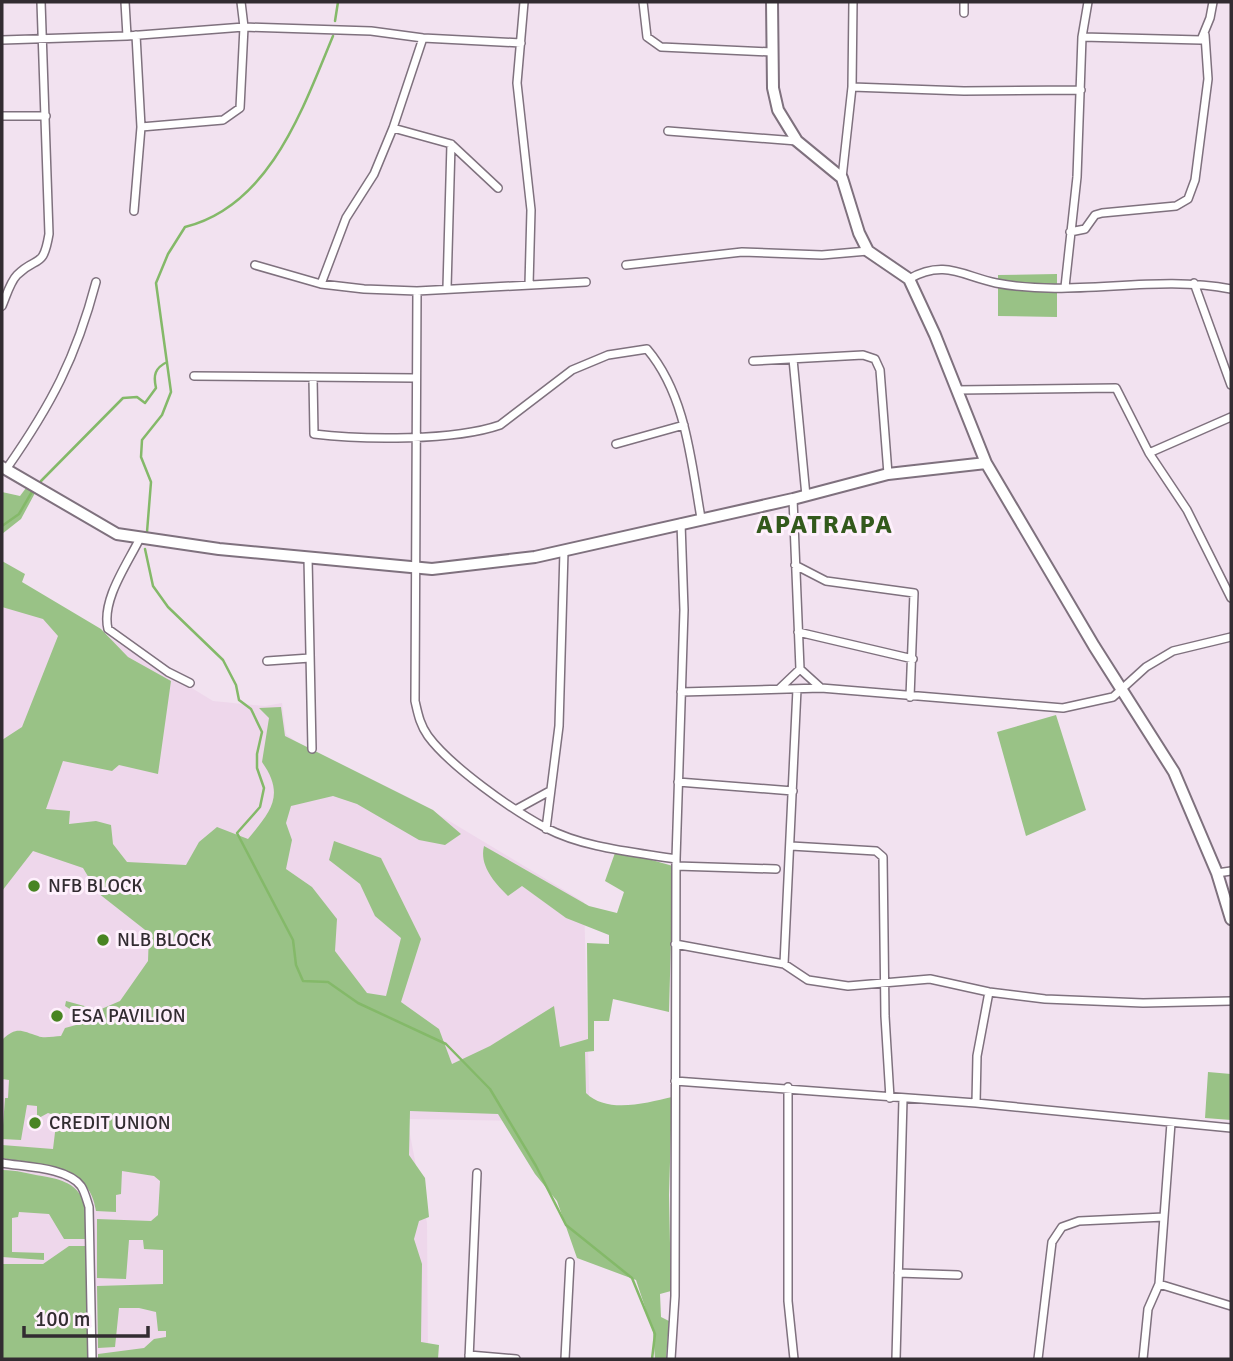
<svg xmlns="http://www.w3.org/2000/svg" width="1233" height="1361" font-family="Signika,sans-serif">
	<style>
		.built { fill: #eed7eb }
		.green { fill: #99c286 }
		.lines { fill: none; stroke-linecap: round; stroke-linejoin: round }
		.stream { stroke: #84b969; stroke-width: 2.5 }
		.street-casing { stroke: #7f717e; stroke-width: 10 }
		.secondary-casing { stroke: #7f717e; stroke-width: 14 }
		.street { stroke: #fff; stroke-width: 7 }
		.secondary { stroke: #fff; stroke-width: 10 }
		.poi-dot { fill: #488422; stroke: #fef0fc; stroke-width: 2.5 }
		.labels { text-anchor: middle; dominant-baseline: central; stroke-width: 6; stroke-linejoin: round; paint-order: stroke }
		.poi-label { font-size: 19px; fill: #322c31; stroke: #fef0fc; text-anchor: start }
		.district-label { font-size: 26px; font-weight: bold; letter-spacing: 2px; fill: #33591c; stroke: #fef0fc }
	</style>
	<rect width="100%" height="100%" fill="#f2e2f0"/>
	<path class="built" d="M 2,572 L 213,701 L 265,706 L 282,703 L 286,734 L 298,743 L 416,801 L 584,902 L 590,1122 L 407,1119 L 427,1223 L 428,1359 L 2,1359 Z"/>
	<path class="green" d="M 1057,274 L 1057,317 L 998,316 L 998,275 Z
		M 26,488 L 35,493 L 21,519 L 2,534 L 2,492 L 20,496 Z
		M 2,561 L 25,574 L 22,582 L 101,629 L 128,657 L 171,681 L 158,774 L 119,765 L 112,771 L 63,761 L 46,809 L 70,811 L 69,824 L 96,821 L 111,825 L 113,844 L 127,862 L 186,865 L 199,842 L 217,827 L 248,839 C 270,812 286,796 262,762 L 269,718 L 259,708 L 281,707 L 285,736 L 433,810 L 461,834 L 445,845 L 419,840 L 357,804 L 333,796 L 291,806 L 286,823 L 292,840 L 286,869 L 312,887 L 337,919 L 335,951 L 367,993 L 386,996 L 401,938 L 375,916 L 360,884 L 329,860 L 334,841 L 381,858 L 421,939 L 401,1002 L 439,1029 L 452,1064 L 490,1046 L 554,1006 L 560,1047 L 588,1039 L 587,943 L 609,944 L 609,935 L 566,918 L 522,886 L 508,896 C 495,883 479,866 484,846 L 589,906 L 617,913 L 624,892 L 605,881 L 616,850 L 673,866 L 669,1012 L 613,999 L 609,1021 L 594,1021 L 594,1051 L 585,1052 L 586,1093 C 607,1114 646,1103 672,1097 L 669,1195 L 671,1291 L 660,1294 L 661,1317 L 669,1321 L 666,1359 L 655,1359 L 653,1331 L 636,1280 L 577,1258 L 557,1201 L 535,1174 L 498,1114 L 410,1111 L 409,1155 L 425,1178 L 429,1217 L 419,1221 L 414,1239 L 422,1264 L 421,1342 L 439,1345 L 438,1359 L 98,1359 L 98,1354 L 144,1348 L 154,1339 L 166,1337 L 166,1331 L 158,1331 L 156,1312 L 139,1308 L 119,1308 L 115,1347 L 98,1348 L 97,1286 L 163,1284 L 163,1250 L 144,1249 L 143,1240 L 129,1240 L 126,1279 L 97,1278 L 97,1219 L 151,1221 L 158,1215 L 160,1181 L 154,1176 L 122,1171 L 121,1194 L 116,1195 L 116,1212 L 96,1211 C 90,1164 40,1165 2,1158 L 2,1145 L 53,1149 L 57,1116 L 48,1113 L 37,1119 L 37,1106 L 27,1105 L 21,1140 L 2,1139 L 5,1098 L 8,1098 L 9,1080 L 2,1079 L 2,1040 C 17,1026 21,1031 38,1036 C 44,1039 54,1036 61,1036 L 65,1028 L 76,1025 L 78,1014 L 65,1006 L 66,1001 L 99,1010 L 120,1001 L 148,961 L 149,933 L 98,893 L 83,868 L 33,851 L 2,891 L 2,740 L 22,727 L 58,636 L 43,619 L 2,607 Z
		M 1056,715 L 1086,810 L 1026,836 L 997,732 Z
		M 1208,1072 L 1231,1074 L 1231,1120 L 1205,1118 Z
		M 3,1170 C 16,1170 29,1174 42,1176 C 86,1183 86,1200 87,1239 L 64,1239 L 49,1214 L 19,1212 L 18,1217 L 12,1218 L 12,1252 L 44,1253 L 44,1260 L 2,1257 Z
		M 69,1246 L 86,1246 L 88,1359 L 2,1359 L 2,1264 L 43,1264 Z"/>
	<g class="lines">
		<path class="stream" d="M 335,21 L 338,2
			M 41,481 L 123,398 L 137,397 L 145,403 L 156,388 C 153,375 155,368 167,362
			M 2,526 L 19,514 L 33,490
			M 147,532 L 151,482 L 141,457 L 142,440 L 162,415 L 171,392 L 156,283 L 168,254 L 185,227 C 270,206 303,108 333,36
			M 145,549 L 153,586 L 168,607 L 223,660 L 236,685 L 239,700 L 251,709 L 262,732 L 257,754 L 257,768 L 264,788 L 260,807 L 237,833 L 293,940 L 296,965 L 303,981 L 328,982 L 358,1003 L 446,1044 L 490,1089 L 536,1166 L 566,1225 L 632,1278 L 655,1334 L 652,1359"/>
		<g class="street-casing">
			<path id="street" d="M 125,2 L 127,36
				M 524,2 L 517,83 L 531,210 L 529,285
				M 643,2 L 647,37 L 661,47 L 772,52
				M 964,13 L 964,2
				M 1082,37 L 1201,40 L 1210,18 L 1213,2
				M 2,40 L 127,36 L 244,27 L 371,31 L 423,38 L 521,43
				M 852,87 L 964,91 L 1081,90
				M 2,116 L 46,116
				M 141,127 L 223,120 L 240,108 L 244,27 L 241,2
				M 393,128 L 451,144 L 498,188
				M 668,131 L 797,141
				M 842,178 L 852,87 L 853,2
				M 134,211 L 141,127 L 136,35
				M 1070,232 L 1085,229 L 1095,215 L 1102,213 L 1176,206 L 1188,199 L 1195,180 L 1208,79 L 1205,35
				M 255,265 L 321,284 L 364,289 L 417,291 L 586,282
				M 626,265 L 742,252 L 822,255 L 868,251
				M 909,279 C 944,259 963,276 996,283 C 1074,298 1153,274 1231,289
				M 1194,283 L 1231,385
				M 321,284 L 346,218 L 374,174 L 393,128 L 423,38
				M 1065,287 L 1077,177 L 1082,37 L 1088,2
				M 447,288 L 451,144
				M 417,291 L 415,701 C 418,714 420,725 428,736 C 450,766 512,810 546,828 C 584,848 634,852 676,859
				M 2,306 C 6,297 10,282 17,275 C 37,255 43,270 49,234 L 41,2
				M 793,359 L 806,496
				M 753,361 L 863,355 L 875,359 L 880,370 L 888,474
				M 194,376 L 415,378
				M 313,378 L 314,434 C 363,440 454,441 500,425 L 572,370 L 608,355 L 647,349 C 686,395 691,461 701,518
				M 957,390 L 1116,388 L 1149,453 L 1187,510 L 1231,598
				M 616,444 L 684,425
				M 1149,453 L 1231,417
				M 7,468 C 51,405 76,358 96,282
				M 793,499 L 800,669 L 821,688
				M 140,538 C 128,563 101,600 108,629 L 168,672 L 190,683
				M 308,558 L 312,749
				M 795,565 L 826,581 L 914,593 L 910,697
				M 798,632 L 913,659
				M 267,661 L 310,658
				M 779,689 L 800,669
				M 681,692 L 821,688 L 1063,708 L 1113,697 L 1146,667 L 1173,651 L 1231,637
				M 678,782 L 793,791
				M 517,809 L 548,792
				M 546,829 L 559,726 L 564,551
				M 791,846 L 876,851 L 883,857 L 885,1016 L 890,1098
				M 676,866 L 776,869
				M 1217,873 L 1231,871
				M 675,944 L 784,964 L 808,980 L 848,986 L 930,979 L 989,992 L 1045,999 L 1143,1003 L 1231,1001
				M 784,964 L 797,689
				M 675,1081 L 976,1103 L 1231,1128
				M 788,1087 L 788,1301 L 794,1359
				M 976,1103 L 977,1056 L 989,992
				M 2,1163 C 24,1167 67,1167 81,1186 C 85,1192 87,1201 89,1207 L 92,1359
				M 898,1273 L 958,1275
				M 1159,1284 L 1231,1306
				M 469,1355 L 516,1359
				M 469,1359 L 477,1173
				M 565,1359 L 570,1262
				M 671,1359 L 675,1296 L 676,859 L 684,610 L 681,523
				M 896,1359 L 903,1099
				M 1038,1359 L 1052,1242 L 1062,1227 L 1079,1221 L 1164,1217
				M 1143,1359 L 1148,1309 L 1159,1284 L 1171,1123"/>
		</g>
		<g class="secondary-casing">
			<path id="secondary" d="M 772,2 L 773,88 L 778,110 L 797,141 L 842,178 L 859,233 L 868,251 L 909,279 L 935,335 L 986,463
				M 2,467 L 117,534 L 219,549 L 432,569 L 535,557 L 793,499 L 888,474 L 986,463 L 1094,646 L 1174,772 L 1217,873 L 1231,919"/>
		</g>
		<use href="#street" class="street"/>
		<use href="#secondary" class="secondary"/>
	</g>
	<g class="poi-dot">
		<circle cx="34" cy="886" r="7"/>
		<circle cx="103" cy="940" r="7"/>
		<circle cx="57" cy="1016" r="7"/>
		<circle cx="35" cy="1123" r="7"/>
	</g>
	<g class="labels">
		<g class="poi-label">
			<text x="48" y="886">NFB BLOCK</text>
			<text x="117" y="940">NLB BLOCK</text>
			<text x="71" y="1016">ESA PAVILION</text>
			<text x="49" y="1123">CREDIT UNION</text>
		</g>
		<g class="district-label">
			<text x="825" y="525">APATRAPA</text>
		</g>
	</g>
	<rect width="1233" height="1361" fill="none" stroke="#322c31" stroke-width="7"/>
	<path d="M24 1326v10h124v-10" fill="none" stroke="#322c31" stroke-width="3.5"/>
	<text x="35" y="1326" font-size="21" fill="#322c31" stroke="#fef0fc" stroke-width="5" paint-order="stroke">100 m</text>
</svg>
